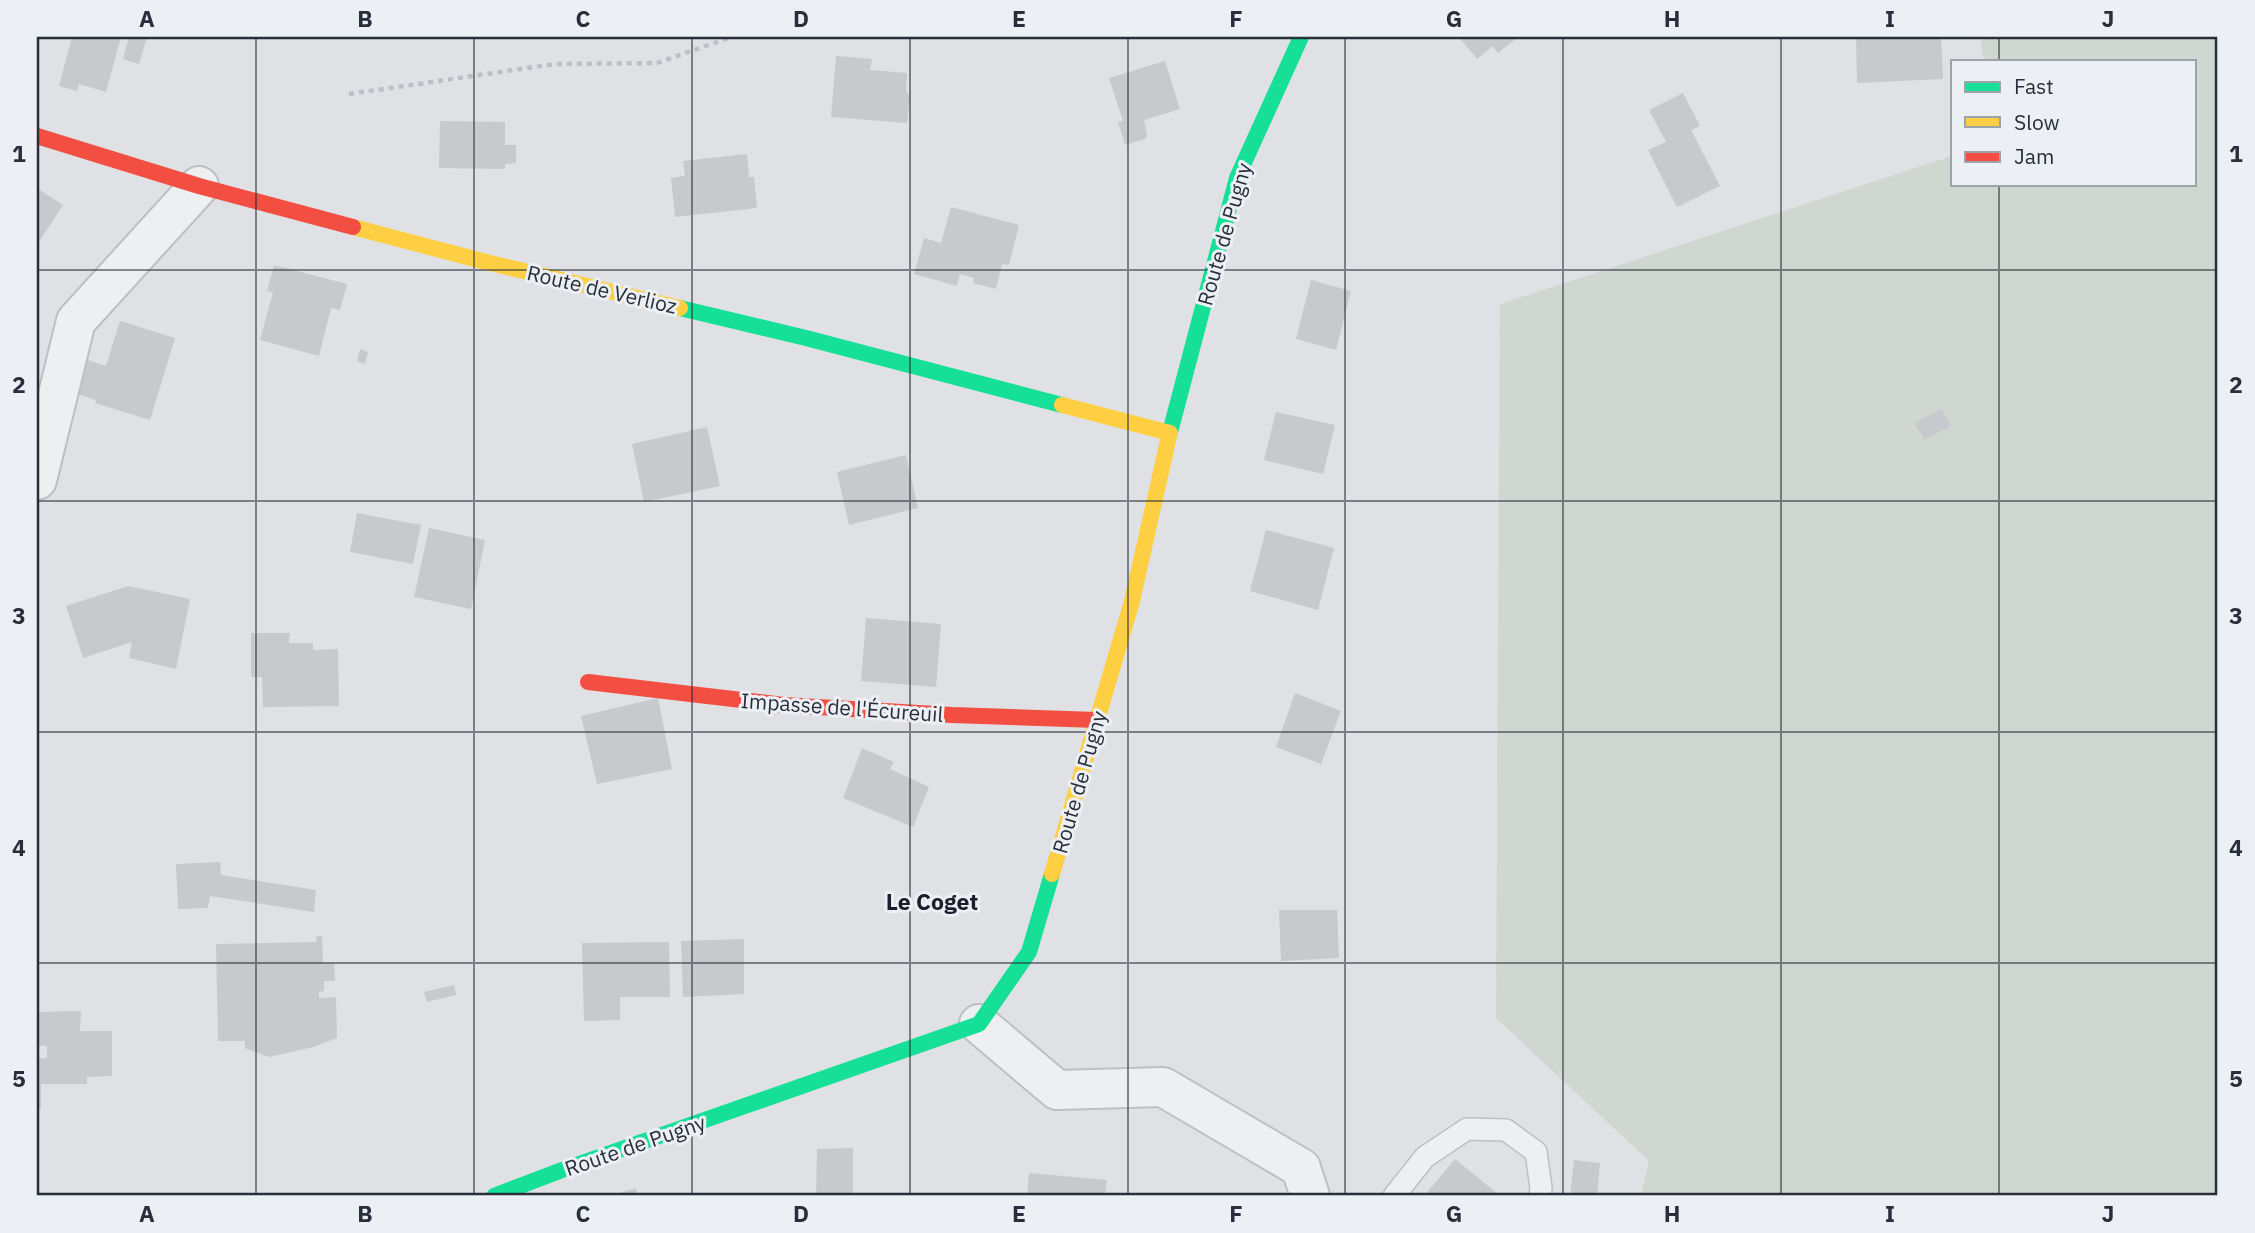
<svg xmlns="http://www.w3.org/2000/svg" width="2255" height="1233" font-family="'IBM Plex Sans',sans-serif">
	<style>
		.green { fill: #cfd7d0 }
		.building { fill: #c7c9cc }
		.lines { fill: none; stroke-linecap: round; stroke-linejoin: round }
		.lane-casing { stroke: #bdbfc2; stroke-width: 24 }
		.street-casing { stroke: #bdbfc2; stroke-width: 42 }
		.path { stroke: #bdbfc4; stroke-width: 4.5; stroke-dasharray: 5 5; stroke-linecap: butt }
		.lane { stroke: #eeeff0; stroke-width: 21 }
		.street { stroke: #eeeff0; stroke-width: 38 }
		.fast { stroke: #16e098; stroke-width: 16 }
		.slow { stroke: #ffcf43; stroke-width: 16 }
		.jam { stroke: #f24e42; stroke-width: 16 }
		.grid { fill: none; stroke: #282e3b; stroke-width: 2; stroke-opacity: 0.55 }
		.labels { text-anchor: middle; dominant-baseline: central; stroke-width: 6; stroke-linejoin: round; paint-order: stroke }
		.street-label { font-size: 21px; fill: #282e3b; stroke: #eceff4 }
		.neighbourhood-label { font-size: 23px; font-weight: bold; fill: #1a1f2c; stroke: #eceff4 }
		.neatline { fill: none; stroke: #282e3b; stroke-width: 2.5 }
		.grid-label { font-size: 23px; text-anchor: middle; font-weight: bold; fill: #282e3b }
	</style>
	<rect width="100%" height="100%" fill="#dfe1e4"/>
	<path class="green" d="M 1980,37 L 2218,37 L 2218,1196 L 1641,1196 L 1649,1161 L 1496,1018 L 1500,304 L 1952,156 L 1952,184 L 2194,184 L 2194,61 L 1984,61 Z"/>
	<path class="building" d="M 72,37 L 121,37 L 106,92 L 79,84 L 77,91 L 59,86 Z
		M 129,37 L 147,37 L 139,64 L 123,59 Z
		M 1459,37 L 1518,37 L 1498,53 L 1493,46 L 1477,59 Z
		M 1856,37 L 1941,37 L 1943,79 L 1857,83 Z
		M 836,56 L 872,59 L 870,70 L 907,73 L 906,91 L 910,96 L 907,123 L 831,117 Z
		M 1165,61 L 1180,109 L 1144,120 L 1147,135 L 1145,139 L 1125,145 L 1118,122 L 1123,121 L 1109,78 Z
		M 1683,93 L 1700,126 L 1691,130 L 1720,186 L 1677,207 L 1648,150 L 1666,142 L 1649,110 Z
		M 440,121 L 505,122 L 505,145 L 516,145 L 516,163 L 505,164 L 505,169 L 439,168 Z
		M 747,154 L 749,177 L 754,177 L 757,208 L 675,217 L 671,178 L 685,176 L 683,161 Z
		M 37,188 L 63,205 L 37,245 Z
		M 951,207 L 1019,225 L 1009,265 L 1002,264 L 996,289 L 973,283 L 974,278 L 960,274 L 957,286 L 914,274 L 924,238 L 941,243 Z
		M 274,265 L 347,284 L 340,310 L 331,308 L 319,356 L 260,340 L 273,292 L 267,291 Z
		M 1311,280 L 1351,291 L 1336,350 L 1296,339 Z
		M 120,321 L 175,338 L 150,420 L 95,403 L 96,400 L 71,392 L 81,358 L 106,366 Z
		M 360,349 L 368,352 L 365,364 L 357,361 Z
		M 1941,409 L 1951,426 L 1924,440 L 1915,423 Z
		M 1276,412 L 1335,425 L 1323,474 L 1264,460 Z
		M 707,427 L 720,486 L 644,502 L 632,444 Z
		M 906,455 L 918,508 L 849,525 L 837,472 Z
		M 357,513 L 421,525 L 413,564 L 350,552 Z
		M 429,528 L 485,540 L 471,609 L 414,597 Z
		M 1266,530 L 1334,548 L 1318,610 L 1250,591 Z
		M 128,586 L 190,599 L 176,669 L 129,658 L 132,642 L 83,658 L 66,606 Z
		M 866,618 L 941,624 L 936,687 L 861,681 Z
		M 251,633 L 290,633 L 289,643 L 313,643 L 313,650 L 338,649 L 339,706 L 263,707 L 262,677 L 251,677 Z
		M 1295,693 L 1341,711 L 1321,764 L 1276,747 Z
		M 658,698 L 672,769 L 597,784 L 581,716 Z
		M 862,748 L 894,762 L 890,769 L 929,787 L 913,827 L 843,798 Z
		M 220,862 L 221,875 L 316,890 L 314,912 L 210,896 L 208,908 L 178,909 L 176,864 Z
		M 1279,910 L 1337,910 L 1339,958 L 1281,961 Z
		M 316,936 L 322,936 L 323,963 L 334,963 L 335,981 L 324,981 L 324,991 L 319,992 L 319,998 L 336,997 L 337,1038 L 313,1047 L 269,1057 L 245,1048 L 245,1041 L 218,1041 L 216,944 L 317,942 Z
		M 744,939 L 744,994 L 683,997 L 681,941 Z
		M 669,942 L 670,997 L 620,997 L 620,1020 L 584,1021 L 582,943 Z
		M 454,985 L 456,995 L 427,1002 L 424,992 Z
		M 81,1011 L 80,1031 L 112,1031 L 112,1076 L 87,1077 L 87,1084 L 41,1084 L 41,1109 L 37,1109 L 37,1058 L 47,1058 L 47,1046 L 39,1046 L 39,1012 Z
		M 853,1148 L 853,1196 L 816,1196 L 817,1149 Z
		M 1455,1159 L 1498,1194 L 1496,1196 L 1424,1196 Z
		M 1574,1160 L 1600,1163 L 1597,1196 L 1570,1196 Z
		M 1029,1173 L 1107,1180 L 1105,1196 L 1027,1196 Z
		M 636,1188 L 638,1196 L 617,1196 L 616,1194 Z"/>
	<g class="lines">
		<g class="lane-casing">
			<path id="lane" d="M 1394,1196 L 1425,1157 L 1467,1129 L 1506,1130 L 1536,1152 L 1541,1188 L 1540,1196"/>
		</g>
		<g class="street-casing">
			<path id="street" d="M 37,480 L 76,321 L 199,186
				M 979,1024 L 1057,1090 L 1163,1087 L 1301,1168 L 1310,1196"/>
		</g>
		<path class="path" d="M 349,94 L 555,64 L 657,63 L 731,37"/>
		<use href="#lane" class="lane"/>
		<use href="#street" class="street"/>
		<path class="fast" d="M 680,308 L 806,338 L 1062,405
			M 1169,436 L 1237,178 L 1301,37
			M 494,1196 L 562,1170 L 979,1024 L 1029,952 L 1052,874"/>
		<path class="slow" d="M 353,227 L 486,262 L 680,308
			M 1062,405 L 1170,433
			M 1052,874 L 1132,601 L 1169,436"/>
		<path class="jam" d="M 37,136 L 199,186 L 353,227
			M 588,682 L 784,705 L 952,715 L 1097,720"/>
	</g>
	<path class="grid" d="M 256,37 L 256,1196M 474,37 L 474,1196M 692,37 L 692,1196M 910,37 L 910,1196M 1128,37 L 1128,1196M 1345,37 L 1345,1196M 1563,37 L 1563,1196M 1781,37 L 1781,1196M 1999,37 L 1999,61M 1999,184 L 1999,1196M 37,270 L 2218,270M 37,501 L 2218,501M 37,732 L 2218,732M 37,963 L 2218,963"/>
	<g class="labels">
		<g class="street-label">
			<text transform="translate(1224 234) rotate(-74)">Route de Pugny</text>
			<text transform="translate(602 289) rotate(13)">Route de Verlioz</text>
			<text transform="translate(842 707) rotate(4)">Impasse de l'Écureuil</text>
			<text transform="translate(1079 782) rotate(-74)">Route de Pugny</text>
			<text transform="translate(635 1145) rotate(-19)">Route de Pugny</text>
		</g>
		<g class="neighbourhood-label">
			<text x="932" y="901">Le Coget</text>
		</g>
	</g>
	<rect width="2255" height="1233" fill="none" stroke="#eceff4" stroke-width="77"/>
	<rect x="1951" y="60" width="245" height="126" fill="#eceff4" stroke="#9ea2aa" stroke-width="2"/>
	<rect x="1965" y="82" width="35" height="10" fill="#16e098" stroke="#9ea2aa" stroke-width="2"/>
	<text x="2014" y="94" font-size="21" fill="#282e3b">Fast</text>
	<rect x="1965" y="117" width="35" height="10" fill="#ffcf43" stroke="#9ea2aa" stroke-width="2"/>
	<text x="2014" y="130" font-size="21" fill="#282e3b">Slow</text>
	<rect x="1965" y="152" width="35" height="10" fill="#f24e42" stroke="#9ea2aa" stroke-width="2"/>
	<text x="2014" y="164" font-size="21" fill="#282e3b">Jam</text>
	<rect x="38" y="38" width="2178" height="1156" class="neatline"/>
	<g class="grid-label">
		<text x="147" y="27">A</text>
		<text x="365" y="27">B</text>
		<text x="583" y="27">C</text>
		<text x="801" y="27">D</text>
		<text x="1019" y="27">E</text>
		<text x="1236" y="27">F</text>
		<text x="1454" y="27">G</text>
		<text x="1672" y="27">H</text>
		<text x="1890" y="27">I</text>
		<text x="2108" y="27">J</text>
		<text x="19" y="162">1</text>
		<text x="2236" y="162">1</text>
		<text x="19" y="393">2</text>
		<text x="2236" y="393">2</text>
		<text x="19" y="624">3</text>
		<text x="2236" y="624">3</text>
		<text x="19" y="856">4</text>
		<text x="2236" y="856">4</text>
		<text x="19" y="1087">5</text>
		<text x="2236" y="1087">5</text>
		<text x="147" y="1222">A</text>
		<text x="365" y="1222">B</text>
		<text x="583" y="1222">C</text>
		<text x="801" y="1222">D</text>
		<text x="1019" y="1222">E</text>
		<text x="1236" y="1222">F</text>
		<text x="1454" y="1222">G</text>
		<text x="1672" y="1222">H</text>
		<text x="1890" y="1222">I</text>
		<text x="2108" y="1222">J</text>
	</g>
</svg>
